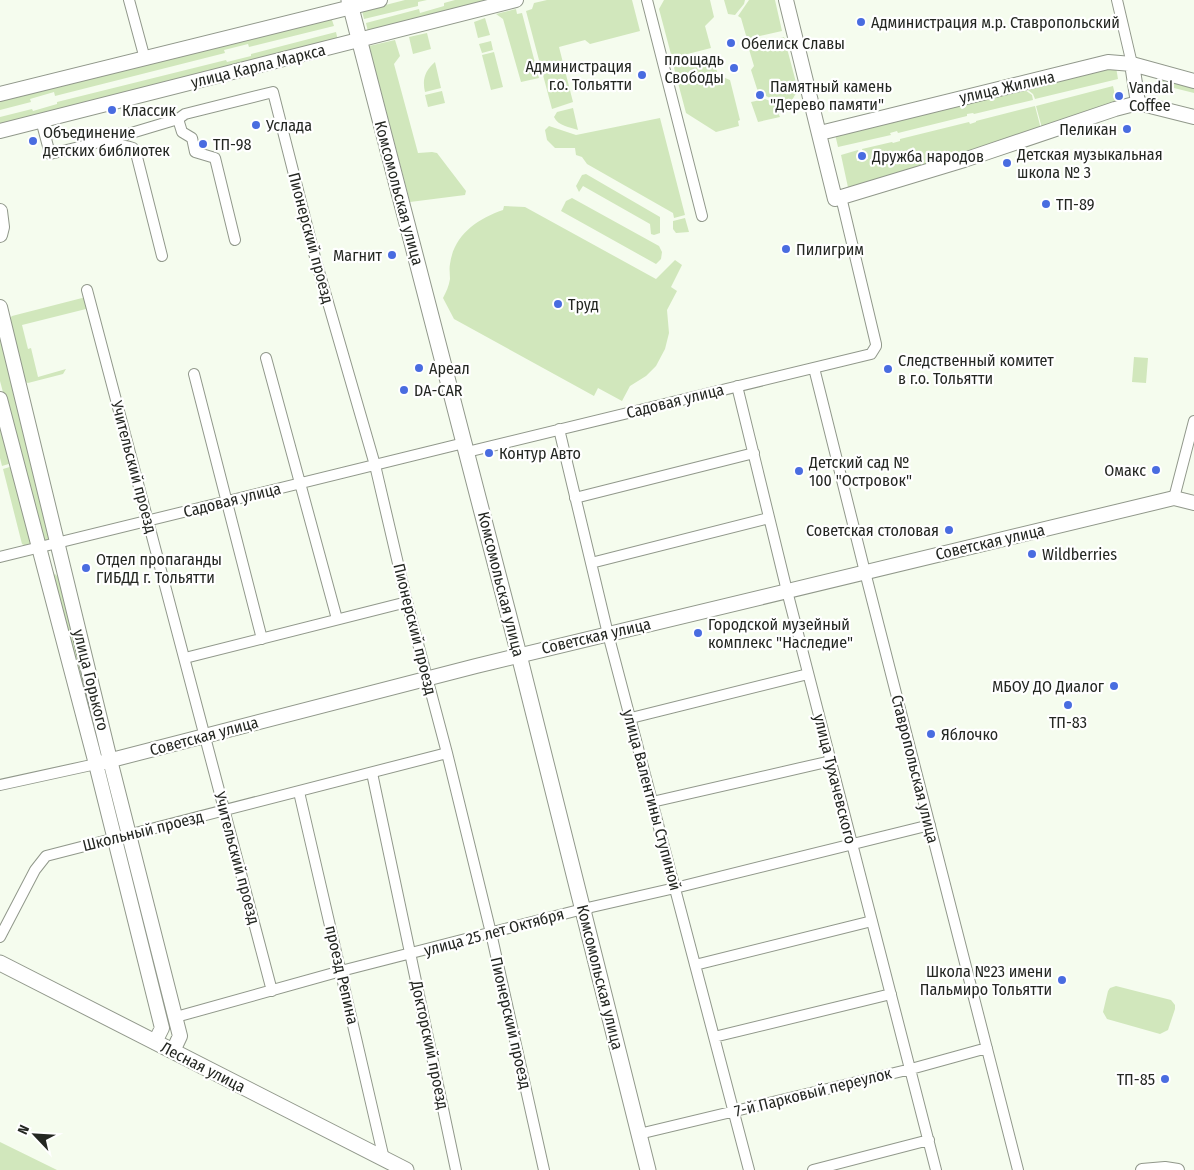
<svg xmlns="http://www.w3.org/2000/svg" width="1194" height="1170" font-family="'Fira Sans Condensed',sans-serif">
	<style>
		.green { fill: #d1e7bc }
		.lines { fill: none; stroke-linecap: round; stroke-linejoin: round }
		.minor-casing { stroke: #91988b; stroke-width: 12 }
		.tertiary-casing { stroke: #91988b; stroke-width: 14 }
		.secondary-casing { stroke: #91988b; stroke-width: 16 }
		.primary-casing { stroke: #91988b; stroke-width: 17 }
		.minor { stroke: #fff; stroke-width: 10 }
		.tertiary { stroke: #fff; stroke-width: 12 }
		.secondary { stroke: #fff; stroke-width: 14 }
		.primary { stroke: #fff; stroke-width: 15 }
		.poi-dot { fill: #496ce0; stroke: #fff; stroke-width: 2 }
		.labels { text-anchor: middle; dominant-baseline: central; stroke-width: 4.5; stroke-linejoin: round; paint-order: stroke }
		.poi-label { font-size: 16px; fill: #242722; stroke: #fff; text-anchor: start }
		.street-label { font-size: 16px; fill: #242722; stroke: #fff }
	</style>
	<rect width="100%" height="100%" fill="#f5fcee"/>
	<path class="green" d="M 405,0 L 427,0 L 418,2 L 418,6 L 364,19 L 362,11 Z
		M 455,0 L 493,0 L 368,32 L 366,23 L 419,9 L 420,13 L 444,6 L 444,3 Z
		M 547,0 L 632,0 L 640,31 L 590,44 L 585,40 L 559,47 L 573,102 L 552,109 L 526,11 L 532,9 L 534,3 Z
		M 664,0 L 710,0 L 714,17 L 705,26 L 711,48 L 672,58 L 659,9 Z
		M 724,0 L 745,0 L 744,4 L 735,15 L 728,14 Z
		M 749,0 L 775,0 L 782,31 L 747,39 L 741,18 L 738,16 Z
		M 516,9 L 517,14 L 522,13 L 539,78 L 521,82 L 503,19 L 496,14 Z
		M 331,17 L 334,26 L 249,47 L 248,44 L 224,50 L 225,53 L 55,96 L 54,92 L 30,99 L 31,102 L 0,110 L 0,100 Z
		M 485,18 L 490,35 L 478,38 L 474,22 Z
		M 336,32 L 338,41 L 0,126 L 0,117 L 32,109 L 33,111 L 57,104 L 57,102 L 226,60 L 227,62 L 251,56 L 251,54 Z
		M 427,33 L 431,49 L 413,54 L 409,37 Z
		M 784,37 L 798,90 L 783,115 L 776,101 L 758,92 L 751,70 L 754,66 L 748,46 Z
		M 395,40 L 400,56 L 394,64 L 418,153 L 432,152 L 437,153 L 466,191 L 465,195 L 410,202 L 369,46 Z
		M 491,41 L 493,50 L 482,53 L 479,44 Z
		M 494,52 L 503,87 L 491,90 L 482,55 Z
		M 712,54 L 718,75 L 730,80 L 740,120 L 738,121 L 739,126 L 716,132 L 686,113 L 673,64 Z
		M 435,62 L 441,88 L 425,92 C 422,79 425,71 435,62 Z
		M 1116,67 L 1118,79 L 1035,99 L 1033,94 L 1024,87 Z
		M 1160,77 L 1194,86 L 1194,93 L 1158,84 Z
		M 1113,86 L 1116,99 L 1122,98 L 1122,100 L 1042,128 L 1036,106 Z
		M 1022,88 L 1032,95 L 1033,100 L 974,114 L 973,113 L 967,114 L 967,116 L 898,133 L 897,131 L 890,133 L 891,135 L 838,147 L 835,134 Z
		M 442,91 L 445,103 L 428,107 L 425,95 Z
		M 765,99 L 773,102 L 780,117 L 758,122 L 751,102 Z
		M 1035,106 L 1041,129 L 849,192 L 841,155 L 858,150 L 860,155 L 856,156 L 857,161 L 868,159 L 867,153 L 863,154 L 862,149 L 892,142 L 893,143 L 900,141 L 900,139 L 969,122 L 970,124 L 976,122 L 976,121 Z
		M 573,108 L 578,130 C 570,127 558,126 554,117 L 557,112 Z
		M 660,118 L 685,215 L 674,218 L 673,213 L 587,164 L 582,157 L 576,155 L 575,148 L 555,148 L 547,140 L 545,130 L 549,126 L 576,135 Z
		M 586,174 L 660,217 L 660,233 L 654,235 L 651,234 L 650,224 L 583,186 L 579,192 L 576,186 L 582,175 Z
		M 572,198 L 659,246 L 662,252 L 661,259 L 656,264 L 561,211 L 566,201 Z
		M 504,206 L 525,207 L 656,279 L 675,260 L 682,265 L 671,287 L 677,291 L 667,310 L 669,333 L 665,349 L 656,366 L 646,376 L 630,386 L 622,401 L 598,388 L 594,396 L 454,319 L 443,298 C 446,292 449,286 450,279 C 450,274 449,269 450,264 C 454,235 477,219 503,210 Z
		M 685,218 L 689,232 L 676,233 L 673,229 L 673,221 Z
		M 86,297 L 90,308 L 22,325 L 28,349 L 31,348 L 38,377 L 66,369 L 63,374 L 28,383 L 23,381 L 8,320 L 12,316 Z
		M 0,328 L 50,537 L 46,541 L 42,538 L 0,381 Z
		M 1134,357 L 1148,358 L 1146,383 L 1132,382 Z
		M 0,412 L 12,463 L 2,466 L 0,458 Z
		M 13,466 L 32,543 L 26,546 L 22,544 L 3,469 Z
		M 55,574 L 58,577 L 104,756 L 101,759 L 52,576 Z
		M 123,845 L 125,845 L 169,1017 L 167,1019 Z
		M 1116,986 L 1171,1000 L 1175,1005 L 1175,1009 L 1168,1030 L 1160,1034 L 1107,1019 L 1103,1012 L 1108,991 L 1110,988 Z
		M 0,1142 L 57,1170 L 0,1170 Z"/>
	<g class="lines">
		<g class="minor-casing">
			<path id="minor" d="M 129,0 L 145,59
				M 647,0 L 702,216
				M 1117,0 L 1132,64
				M 178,119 L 182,132 L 192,138 L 195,152 L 215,158 L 235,240
				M 41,120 L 50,154 L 108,140 L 178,119 L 185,114 L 273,92 L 316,261 L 375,465 L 407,602 L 447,753 L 491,933 L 544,1170
				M 108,140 C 117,147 123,144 133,148 L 137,157 L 162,256
				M 87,290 L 272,991
				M 266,358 L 337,619
				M 814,368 L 865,572 L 1018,1170
				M 194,374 L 262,639
				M 737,386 L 787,591 L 936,1170
				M 559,429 L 608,634 L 749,1170
				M 467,452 L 871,354 L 876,346 L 876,344 L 841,197
				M 575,498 L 754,453
				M 1174,498 L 1194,421
				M 0,557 L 464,443
				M 591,563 L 769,518
				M 185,658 L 407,602
				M 631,718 L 808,674
				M 372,773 L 456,1170
				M 0,785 L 96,764
				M 299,792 L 384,1159
				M 652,802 L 831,761
				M 0,937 L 35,870 L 46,856 L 447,753
				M 695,965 L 872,921
				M 176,1017 L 341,971 L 583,909 L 675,888 L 930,825
				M 714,1037 L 891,994
				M 639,1134 L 911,1069 L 987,1048
				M 813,1170 L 929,1140"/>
		</g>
		<g class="tertiary-casing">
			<path id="tertiary" d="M 1142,1170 L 1165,1168 L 1178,1170"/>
		</g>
		<g class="secondary-casing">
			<path id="secondary" d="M 786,0 L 835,199 L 964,160 L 1115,109 L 1138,103 L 1194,117
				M 1132,64 L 1138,103
				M 0,94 L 380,0
				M 0,131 L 516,0
				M 820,133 L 1108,62 L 1132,64 L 1194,81
				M 0,211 L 2,227 L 0,235
				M 0,307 L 110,760 L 180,1036 L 173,1051
				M 0,399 L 96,764 L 162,1028 L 155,1042
				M 96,764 L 476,666 L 1174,498 L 1194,503"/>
		</g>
		<g class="primary-casing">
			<path id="primary" d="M 349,0 L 519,655 L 648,1170
				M 0,963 L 406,1170"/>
		</g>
		<use href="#minor" class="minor"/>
		<use href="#tertiary" class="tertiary"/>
		<use href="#secondary" class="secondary"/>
		<use href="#primary" class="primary"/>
	</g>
	<g class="poi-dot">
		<circle cx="861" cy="22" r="5"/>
		<circle cx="731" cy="43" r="5"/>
		<circle cx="734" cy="68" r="5"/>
		<circle cx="642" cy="75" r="5"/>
		<circle cx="760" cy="95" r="5"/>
		<circle cx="1119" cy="96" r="5"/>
		<circle cx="112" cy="110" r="5"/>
		<circle cx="256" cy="125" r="5"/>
		<circle cx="1127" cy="129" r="5"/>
		<circle cx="33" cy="141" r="5"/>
		<circle cx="203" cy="144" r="5"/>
		<circle cx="862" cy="156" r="5"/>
		<circle cx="1007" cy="163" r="5"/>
		<circle cx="1046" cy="204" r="5"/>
		<circle cx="786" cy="249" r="5"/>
		<circle cx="392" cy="255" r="5"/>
		<circle cx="558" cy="304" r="5"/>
		<circle cx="419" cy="368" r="5"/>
		<circle cx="888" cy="369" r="5"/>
		<circle cx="404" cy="390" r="5"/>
		<circle cx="489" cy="453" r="5"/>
		<circle cx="1156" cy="470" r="5"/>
		<circle cx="799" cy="471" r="5"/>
		<circle cx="949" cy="530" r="5"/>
		<circle cx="1032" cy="554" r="5"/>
		<circle cx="86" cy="568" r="5"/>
		<circle cx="698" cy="633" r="5"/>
		<circle cx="1114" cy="686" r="5"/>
		<circle cx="1068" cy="705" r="5"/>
		<circle cx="931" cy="734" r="5"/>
		<circle cx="1062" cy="980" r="5"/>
		<circle cx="1165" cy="1079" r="5"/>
	</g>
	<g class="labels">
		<g class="poi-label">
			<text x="871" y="22">Администрация м.р. Ставропольский</text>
			<text x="741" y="43">Обелиск Славы</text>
			<text x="724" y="59" text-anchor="end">площадь<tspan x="724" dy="18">Свободы</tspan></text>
			<text x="632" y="66" text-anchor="end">Администрация<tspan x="632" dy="18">г.о. Тольятти</tspan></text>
			<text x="770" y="86">Памятный камень<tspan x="770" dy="18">"Дерево памяти"</tspan></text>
			<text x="1129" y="87">Vandal<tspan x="1129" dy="18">Coffee</tspan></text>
			<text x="122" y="110">Классик</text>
			<text x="266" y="125">Услада</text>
			<text x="1117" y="129" text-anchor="end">Пеликан</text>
			<text x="43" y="132">Объединение<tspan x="43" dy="18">детских библиотек</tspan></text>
			<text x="213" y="144">ТП-98</text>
			<text x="1017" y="154">Детская музыкальная<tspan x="1017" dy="18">школа № 3</tspan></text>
			<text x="872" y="156">Дружба народов</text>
			<text x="1056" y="204">ТП-89</text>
			<text x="796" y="249">Пилигрим</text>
			<text x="382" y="255" text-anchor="end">Магнит</text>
			<text x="568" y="304">Труд</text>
			<text x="898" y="360">Следственный комитет<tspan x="898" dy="18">в г.о. Тольятти</tspan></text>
			<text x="429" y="368">Ареал</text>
			<text x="414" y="390">DA-CAR</text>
			<text x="499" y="453">Контур Авто</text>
			<text x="809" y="462">Детский сад №<tspan x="809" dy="18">100 "Островок"</tspan></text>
			<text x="1146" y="470" text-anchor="end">Омакс</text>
			<text x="939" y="530" text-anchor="end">Советская столовая</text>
			<text x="1042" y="554">Wildberries</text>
			<text x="96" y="559">Отдел пропаганды<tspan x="96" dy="18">ГИБДД г. Тольятти</tspan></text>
			<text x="708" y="624">Городской музейный<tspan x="708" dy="18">комплекс "Наследие"</tspan></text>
			<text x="1104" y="686" text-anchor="end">МБОУ ДО Диалог</text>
			<text x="1068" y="722" text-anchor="middle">ТП-83</text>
			<text x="941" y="734">Яблочко</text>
			<text x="1052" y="971" text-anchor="end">Школа №23 имени<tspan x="1052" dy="18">Пальмиро Тольятти</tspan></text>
			<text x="1155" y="1079" text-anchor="end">ТП-85</text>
		</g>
		<g class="street-label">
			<text transform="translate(258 66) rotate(-14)">улица Карла Маркса</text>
			<text transform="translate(1007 87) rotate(-13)">улица Жилина</text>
			<text transform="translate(399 193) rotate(75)">Комсомольская улица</text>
			<text transform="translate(311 238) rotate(75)">Пионерский проезд</text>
			<text transform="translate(675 401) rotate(-14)">Садовая улица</text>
			<text transform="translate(134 467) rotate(75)">Учительский проезд</text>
			<text transform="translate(232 500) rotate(-14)">Садовая улица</text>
			<text transform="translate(990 542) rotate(-13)">Советская улица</text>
			<text transform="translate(501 584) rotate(76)">Комсомольская улица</text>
			<text transform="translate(415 629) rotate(76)">Пионерский проезд</text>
			<text transform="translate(596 636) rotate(-13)">Советская улица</text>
			<text transform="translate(91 680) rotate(76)">улица Горького</text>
			<text transform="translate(204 736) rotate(-15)">Советская улица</text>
			<text transform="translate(915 769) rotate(76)">Ставропольская улица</text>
			<text transform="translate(835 779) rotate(76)">улица Тухачевского</text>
			<text transform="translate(652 800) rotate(75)">улица Валентины Ступиной</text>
			<text transform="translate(143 831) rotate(-14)">Школьный проезд</text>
			<text transform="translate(237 858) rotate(75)">Учительский проезд</text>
			<text transform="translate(494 932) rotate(-15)">улица 25 лет Октября</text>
			<text transform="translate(342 975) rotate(77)">проезд Репина</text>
			<text transform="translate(600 977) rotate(76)">Комсомольская улица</text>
			<text transform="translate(511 1023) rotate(77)">Пионерский проезд</text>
			<text transform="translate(430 1045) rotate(78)">Докторский проезд</text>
			<text transform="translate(203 1067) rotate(27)">Лесная улица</text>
			<text transform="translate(813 1092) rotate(-14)">7-й Парковый переулок</text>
		</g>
	</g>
	<g transform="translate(35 1135) rotate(295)" stroke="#ffffff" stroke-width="4" paint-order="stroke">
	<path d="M0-4L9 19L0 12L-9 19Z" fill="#242722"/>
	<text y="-8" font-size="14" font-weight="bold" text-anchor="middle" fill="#242722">N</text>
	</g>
</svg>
